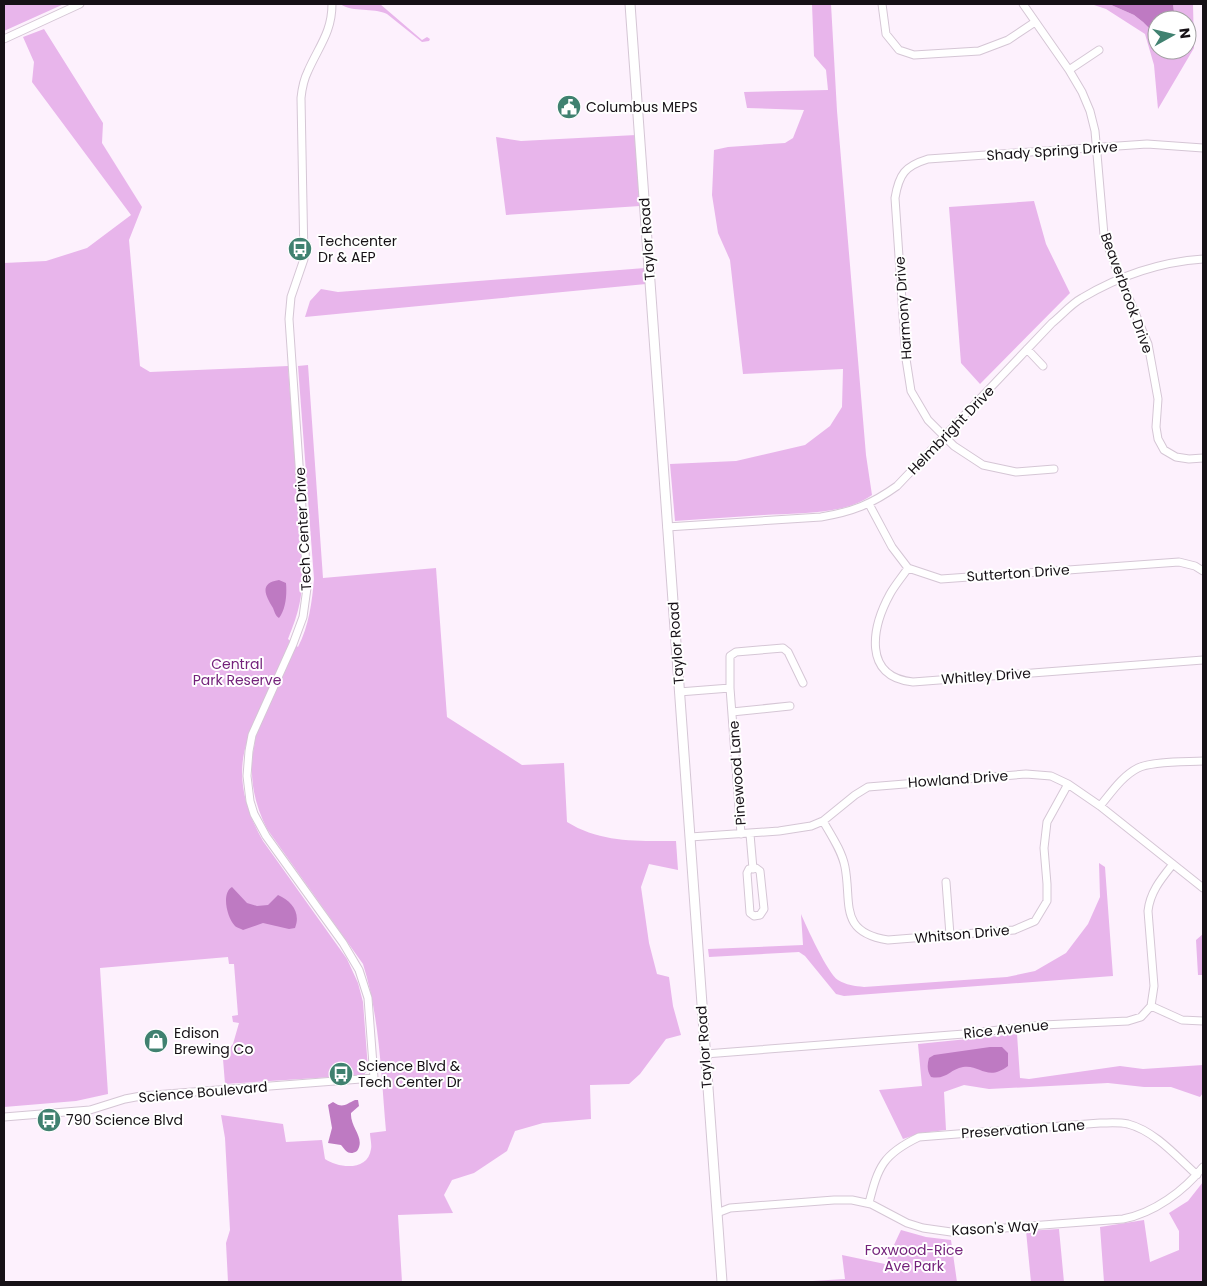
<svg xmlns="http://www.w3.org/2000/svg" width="1207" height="1286" font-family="Poppins,sans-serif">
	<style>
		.green { fill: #e8b5eb }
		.water { fill: #be7ac2 }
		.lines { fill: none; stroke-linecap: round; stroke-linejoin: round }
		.minor-casing { stroke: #d5c6d5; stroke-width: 9 }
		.major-casing { stroke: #d5c6d5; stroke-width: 11 }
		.minor { stroke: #fff; stroke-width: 7 }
		.major { stroke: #fff; stroke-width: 9 }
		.labels { text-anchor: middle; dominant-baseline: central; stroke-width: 4; stroke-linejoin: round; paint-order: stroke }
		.poi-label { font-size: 14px; fill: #161116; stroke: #fff; text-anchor: start }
		.street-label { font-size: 14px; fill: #161116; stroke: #fff }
		.park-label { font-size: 14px; fill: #74227b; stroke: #fff }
	</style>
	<rect width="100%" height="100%" fill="#fdf1fd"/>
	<path class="green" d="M 4,4 L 64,4 L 4,31 Z
		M 340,4 L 380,4 L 422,40 L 427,37 L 430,39 L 429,41 L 422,42 L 387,14 C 372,7 354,13 340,4 Z
		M 812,4 L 831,4 L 837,111 L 866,455 L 872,495 C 845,515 797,513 764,515 C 734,517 704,519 675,521 L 670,464 L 736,461 L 805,445 L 830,426 L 842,407 L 843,369 L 743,374 L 730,260 L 718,233 L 712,195 L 714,150 L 728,147 L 785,143 L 793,138 L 804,110 L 747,108 L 744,92 L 828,90 L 826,70 L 814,56 Z
		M 1091,4 L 1109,4 L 1134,15 L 1143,22 L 1157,36 L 1157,50 L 1187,50 L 1187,20 L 1175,20 L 1173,4 L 1193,4 L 1194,48 L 1158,109 L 1154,65 L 1145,34 L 1106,9 Z
		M 44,29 L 103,123 L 102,143 L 142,207 L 129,240 L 140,366 L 150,372 L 288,366 L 303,569 C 302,599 299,612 288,639 L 298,647 C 309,626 312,602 314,579 L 298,366 L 308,365 L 323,578 L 436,568 L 447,717 L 522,765 L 564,763 L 567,822 C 601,843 638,841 676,841 L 678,870 L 649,864 L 641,887 L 649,943 L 657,974 L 669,977 L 673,1006 L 681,1035 L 666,1039 L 640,1074 L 629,1084 L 590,1085 L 591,1119 L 543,1123 L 515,1131 L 507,1151 L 474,1173 L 452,1180 L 444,1195 L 453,1213 L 398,1215 L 402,1282 L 228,1282 L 226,1243 L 230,1230 L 225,1138 L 221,1115 L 283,1124 L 286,1142 L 322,1140 L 325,1159 C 338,1168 368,1172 371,1149 C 372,1144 370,1138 370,1133 L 386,1131 C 381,1075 380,1018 363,964 L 267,829 C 253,801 248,773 255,742 L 248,739 C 235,775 245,809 263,841 L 347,959 L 358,983 L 363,1002 L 368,1069 L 364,1075 L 225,1084 L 223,1059 L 218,1053 L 219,1052 L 223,1056 L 233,1044 L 239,1023 L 233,1022 L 232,1016 L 238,1015 L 234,964 L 229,964 L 228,957 L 100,968 L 108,1094 L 76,1101 L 4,1107 L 4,263 L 46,261 L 87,248 L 131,215 L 32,82 L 34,62 L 23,37 Z
		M 636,135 L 640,206 L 506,215 L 496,137 L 521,141 Z
		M 1034,201 L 1046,244 L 1070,293 L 980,384 L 961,363 L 949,207 Z
		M 645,268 L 646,284 L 305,317 L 310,301 L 321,289 L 338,292 Z
		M 1099,863 L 1105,867 L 1113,976 L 844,996 L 836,994 L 805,956 L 799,952 L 709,957 L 708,949 L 803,945 L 801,914 C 806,926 828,974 838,980 C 846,985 855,986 864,987 L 1007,977 L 1035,971 L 1066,953 L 1088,924 L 1100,897 Z
		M 1203,934 L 1203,975 L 1198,975 L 1196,940 Z
		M 1017,1034 L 1020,1078 L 1029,1079 L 1120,1066 L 1143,1069 L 1203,1065 L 1203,1093 L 1200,1097 L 1171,1087 L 1144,1087 L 1108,1083 L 989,1089 L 964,1085 L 944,1092 L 946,1130 L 921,1133 L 903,1139 L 879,1090 L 922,1086 L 918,1044 Z
		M 1203,1182 L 1203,1282 L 1104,1282 L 1100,1227 L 1144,1220 L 1150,1262 L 1179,1250 L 1179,1231 L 1169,1213 L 1188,1201 Z
		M 1059,1229 L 1064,1282 L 1031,1282 L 1026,1231 Z
		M 901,1230 L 926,1237 L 951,1240 L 957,1282 L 796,1282 L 845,1279 L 842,1255 L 885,1264 Z"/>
	<path class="water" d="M 1109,4 L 1173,4 L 1175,20 L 1157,20 L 1157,36 L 1143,22 L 1134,15 Z
		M 279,580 L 286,583 C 287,594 286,609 279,618 C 275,615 275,613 273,608 C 265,595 259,583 279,580 Z
		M 232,887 L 247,903 L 257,906 L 268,905 L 278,895 C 292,901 301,913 295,928 L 289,929 L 263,923 L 243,930 C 241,929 236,927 235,926 C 227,918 221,893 232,887 Z
		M 990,1047 L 1002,1047 L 1008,1053 L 1008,1066 C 987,1082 980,1064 963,1067 C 950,1069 947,1080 931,1077 C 927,1071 927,1065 929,1058 L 934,1055 Z
		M 355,1100 L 358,1100 L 359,1106 L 351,1113 C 350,1128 366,1138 357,1151 C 349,1156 346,1151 341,1145 L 328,1143 L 332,1128 L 328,1105 L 333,1102 C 343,1109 346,1104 355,1100 Z"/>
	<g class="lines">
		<g class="minor-casing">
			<path id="minor" d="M 882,4 L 886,34 L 899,50 L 914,55 L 979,51 L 1008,40 L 1035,22
				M 1023,4 L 1069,70 L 1082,92 L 1090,111 L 1095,131 L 1104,235 L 1115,265 L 1148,344 L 1158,399 L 1156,427 L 1158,439 L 1164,450 L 1176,457 L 1189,459 L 1203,458
				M 4,39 L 80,4
				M 1069,70 L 1099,50
				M 1027,349 L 1043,366
				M 1054,469 L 1016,472 L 983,465 L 954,446 L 928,420 L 911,391 L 906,359 L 895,198 C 899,174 905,166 928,159 L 1147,144 L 1203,148
				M 869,504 L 892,547 L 908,568 L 941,579 L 1179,562 L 1195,566 L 1203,571
				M 667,527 L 821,517 C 852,512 872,504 897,486 L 1052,323 C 1062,315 1071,304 1082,298 C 1119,276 1160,262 1203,259
				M 908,568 C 902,577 895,585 890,594 C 872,627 862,677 913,682 L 1203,660
				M 679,692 L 730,688
				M 732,712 L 790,706
				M 1100,806 C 1111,793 1122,776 1138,768 C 1152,761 1187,762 1203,761
				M 823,821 C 831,835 842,851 845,867 C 852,903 838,932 888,940 L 1014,930 L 1035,921 L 1047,901 L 1047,884 L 1044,848 L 1047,822 L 1068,784
				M 741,834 L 730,688 L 730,656 L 736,652 L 783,648 L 788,652 L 803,683
				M 750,834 L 753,869
				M 690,837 L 779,831 L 811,826 L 823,821 L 855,795 L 868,787 L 1026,774 L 1051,776 L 1068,784 L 1100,806 L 1203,888
				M 756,868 L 760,871 L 764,909 L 760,915 L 754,916 L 750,913 L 747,873 L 749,869 Z
				M 946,882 L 950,935
				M 1151,1006 L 1182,1020 L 1203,1021
				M 705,1054 L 964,1034 L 1043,1025 L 1128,1021 L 1141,1017 L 1151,1006 L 1154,986 L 1148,911 C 1150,892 1161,879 1173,864
				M 4,1117 L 90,1110 L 125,1099 L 141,1096 L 374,1078 L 368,998 L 359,970 L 343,943 L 266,836 L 254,814 L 250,801 L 247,776 L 249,751 L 252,735 L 293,644 L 303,617 L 307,588 L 306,566 L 289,319 L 291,297 L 304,259 L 301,98 C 302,88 304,79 308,71 C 319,46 332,32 332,4
				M 869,1203 C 878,1167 883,1154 919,1137 L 1100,1123 C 1109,1123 1119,1122 1128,1124 C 1155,1131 1177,1157 1197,1175
				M 717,1213 L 730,1208 L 834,1200 L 852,1200 L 871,1204 L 907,1223 L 923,1228 L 951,1232 L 1123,1219 C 1154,1213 1184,1191 1203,1167"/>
		</g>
		<g class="major-casing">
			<path id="major" d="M 630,4 L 722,1282"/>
		</g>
		<use href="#minor" class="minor"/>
		<use href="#major" class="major"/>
	</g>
	<defs>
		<g id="civic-disc" transform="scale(1.25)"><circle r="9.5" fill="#408170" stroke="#fff"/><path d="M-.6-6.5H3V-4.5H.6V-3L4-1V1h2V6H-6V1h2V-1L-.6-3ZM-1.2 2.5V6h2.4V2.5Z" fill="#fff"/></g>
		<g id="bus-disc" transform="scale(1.25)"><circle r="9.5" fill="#408170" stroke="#fff"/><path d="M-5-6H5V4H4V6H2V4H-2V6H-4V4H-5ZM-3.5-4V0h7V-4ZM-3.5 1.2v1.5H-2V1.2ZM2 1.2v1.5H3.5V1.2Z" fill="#fff"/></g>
		<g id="shop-disc" transform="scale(1.25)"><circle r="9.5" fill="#408170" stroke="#fff"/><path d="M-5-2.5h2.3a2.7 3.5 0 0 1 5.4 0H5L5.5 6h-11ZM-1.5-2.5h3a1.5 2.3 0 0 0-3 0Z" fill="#fff"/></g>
	</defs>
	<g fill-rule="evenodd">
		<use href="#civic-disc" x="569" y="107"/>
		<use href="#bus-disc" x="300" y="249"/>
		<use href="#shop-disc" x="156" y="1041"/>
		<use href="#bus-disc" x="341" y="1074"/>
		<use href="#bus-disc" x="49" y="1120"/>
	</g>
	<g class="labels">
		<g class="poi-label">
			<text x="586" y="107">Columbus MEPS</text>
			<text x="318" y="241">Techcenter<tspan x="318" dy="16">Dr &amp; AEP</tspan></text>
			<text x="174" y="1033">Edison<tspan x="174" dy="16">Brewing Co</tspan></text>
			<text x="358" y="1066">Science Blvd &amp;<tspan x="358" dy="16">Tech Center Dr</tspan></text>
			<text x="66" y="1120">790 Science Blvd</text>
		</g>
		<g class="street-label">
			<text transform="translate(1052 151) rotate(-4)">Shady Spring Drive</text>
			<text transform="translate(647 239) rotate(-94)">Taylor Road</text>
			<text transform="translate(1127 293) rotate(70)">Beaverbrook Drive</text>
			<text transform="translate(903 308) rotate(-94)">Harmony Drive</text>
			<text transform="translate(951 430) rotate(-46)">Helmbright Drive</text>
			<text transform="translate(303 529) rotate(-93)">Tech Center Drive</text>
			<text transform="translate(1018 573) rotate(-4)">Sutterton Drive</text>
			<text transform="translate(676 643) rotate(-94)">Taylor Road</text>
			<text transform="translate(986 676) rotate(-4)">Whitley Drive</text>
			<text transform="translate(737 773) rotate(-94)">Pinewood Lane</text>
			<text transform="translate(958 779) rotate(-4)">Howland Drive</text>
			<text transform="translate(962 934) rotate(-5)">Whitson Drive</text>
			<text transform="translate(1006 1029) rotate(-6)">Rice Avenue</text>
			<text transform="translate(704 1047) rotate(-94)">Taylor Road</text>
			<text transform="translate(203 1092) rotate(-5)">Science Boulevard</text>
			<text transform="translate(1023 1129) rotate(-4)">Preservation Lane</text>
			<text transform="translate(995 1228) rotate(-3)">Kason's Way</text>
		</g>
		<g class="park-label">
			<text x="237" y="664">Central<tspan x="237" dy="16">Park Reserve</tspan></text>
			<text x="914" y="1250">Foxwood-Rice<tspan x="914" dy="16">Ave Park</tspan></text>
		</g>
	</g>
	<rect width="1207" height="1286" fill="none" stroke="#161116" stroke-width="10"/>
	<g transform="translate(1172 35) rotate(82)"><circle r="24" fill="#ffffff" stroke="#a2a0a2"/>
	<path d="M0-4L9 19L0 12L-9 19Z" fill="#408170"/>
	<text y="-8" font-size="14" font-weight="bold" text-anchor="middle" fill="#161116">N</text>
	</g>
</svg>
